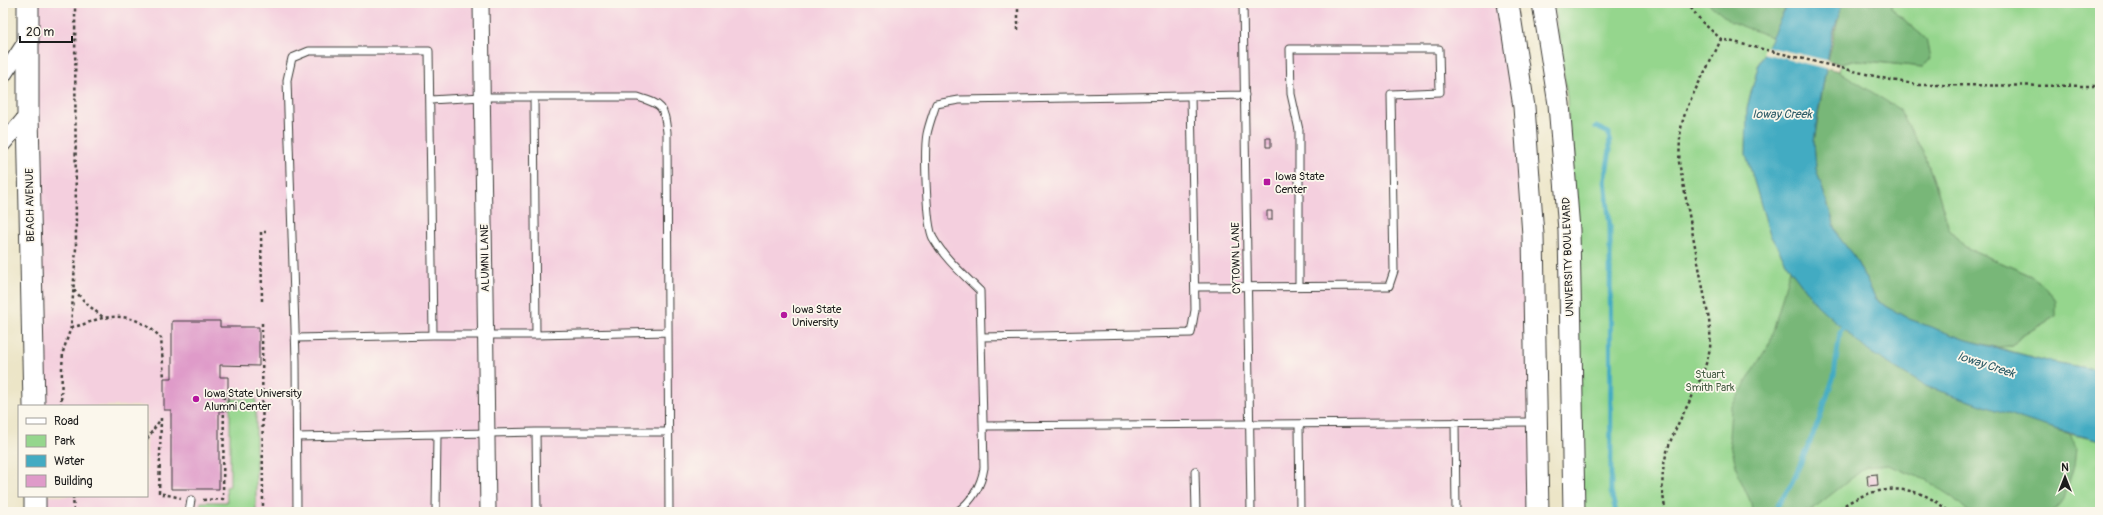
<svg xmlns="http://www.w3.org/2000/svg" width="2103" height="515" font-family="Pangolin,sans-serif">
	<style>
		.built { fill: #f4cfde }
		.green { fill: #95d68d; stroke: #587954 }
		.forest { fill: #78b778; stroke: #4a6a4a }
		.water { fill: #43abc2; stroke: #30646f }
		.pier { fill: #ece5c7 }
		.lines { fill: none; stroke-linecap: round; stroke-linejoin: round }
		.stream { stroke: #43abc2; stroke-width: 5 }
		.building { fill: #df9bc9 }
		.lane-casing { stroke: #3b3a36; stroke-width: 9 }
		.street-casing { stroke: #3b3a36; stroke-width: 17 }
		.secondary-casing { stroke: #3b3a36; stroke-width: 23 }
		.path { stroke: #3b3a36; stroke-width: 2.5; stroke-dasharray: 3 3; stroke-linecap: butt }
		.lane { stroke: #fff; stroke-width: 7 }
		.street { stroke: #fff; stroke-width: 15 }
		.secondary { stroke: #fff; stroke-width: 21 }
		.poi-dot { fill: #b5179e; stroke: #fbf7ec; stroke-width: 1.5 }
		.labels { text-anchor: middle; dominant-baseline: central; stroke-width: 3.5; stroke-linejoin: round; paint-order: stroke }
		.poi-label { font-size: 11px; fill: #1c1c1c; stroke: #fbf7ec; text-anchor: start }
		.street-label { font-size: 11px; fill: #1c1c1c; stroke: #fbf7ec }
		.park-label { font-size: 11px; fill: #465d44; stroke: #fbf7ec }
		.water-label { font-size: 12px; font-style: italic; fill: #2e5c67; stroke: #fbf7ec }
	</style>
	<rect width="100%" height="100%" fill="#fbf7ec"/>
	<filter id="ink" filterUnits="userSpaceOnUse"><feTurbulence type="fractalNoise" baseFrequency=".025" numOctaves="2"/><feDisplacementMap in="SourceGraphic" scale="8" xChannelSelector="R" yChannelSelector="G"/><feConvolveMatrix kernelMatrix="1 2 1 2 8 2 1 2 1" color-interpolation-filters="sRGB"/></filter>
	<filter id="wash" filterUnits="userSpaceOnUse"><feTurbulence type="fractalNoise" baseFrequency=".012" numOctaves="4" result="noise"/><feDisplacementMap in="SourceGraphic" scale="16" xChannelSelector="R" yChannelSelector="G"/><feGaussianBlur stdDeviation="0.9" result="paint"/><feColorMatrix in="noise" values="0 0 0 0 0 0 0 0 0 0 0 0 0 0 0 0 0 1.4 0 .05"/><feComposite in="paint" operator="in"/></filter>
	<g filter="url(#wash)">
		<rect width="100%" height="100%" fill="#ece5c7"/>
		<path class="built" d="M 28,3 L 1508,3 L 1512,27 L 1538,512 L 35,512 L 35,496 L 147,496 L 147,406 L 34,406 Z"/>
		<path class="green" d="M 1554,3 L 1788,3 L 1759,63 L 1747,108 L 1746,154 L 1770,235 L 1790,269 L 2070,434 L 2100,441 L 2100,512 L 1582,512 L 1567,98 Z
			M 1891,3 L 2100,3 L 2100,370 L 2047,361 L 1996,347 L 2013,346 L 2020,337 L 2056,316 L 2032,276 L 1965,247 L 1949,229 L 1938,192 L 1925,156 L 1860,86 L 1839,71 L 1841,64 L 1857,60 L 1922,67 L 1926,39 L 1891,8 Z
			M 230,399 L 256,399 L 256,512 L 199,512 L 201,502 L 227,502 L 226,487 L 230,486 Z"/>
		<path class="forest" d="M 1708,3 L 1788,3 L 1772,37 L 1731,22 Z
			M 1842,3 L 1891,3 L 1891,8 L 1926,39 L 1930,58 L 1923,67 L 1857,60 L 1841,64 L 1828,61 Z
			M 1826,68 L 1839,71 L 1900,110 L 1925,156 L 1938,192 L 1949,229 L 1965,247 L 2032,276 L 2046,288 L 2056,301 L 2056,316 L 2020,337 L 2013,346 L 1996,347 L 1966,340 L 1909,319 L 1877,301 L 1855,258 L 1838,236 L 1816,169 L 1814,142 Z
			M 1790,269 L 1817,305 L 1925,386 L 2070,434 L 2076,448 L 2074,465 L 2064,499 L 2052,512 L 1969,512 L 1952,497 L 1926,480 L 1888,465 L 1866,467 L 1809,512 L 1752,512 L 1751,503 L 1738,474 L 1729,437 L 1731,408 L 1770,342 Z"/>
		<path class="water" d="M 1788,3 L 1842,3 L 1831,41 L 1818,112 L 1814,142 L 1816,169 L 1838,236 L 1855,258 L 1877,301 L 1909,319 L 1966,340 L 2047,361 L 2100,370 L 2100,441 L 2041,425 L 1925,386 L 1868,351 L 1817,305 L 1790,269 L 1770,235 L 1746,154 L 1747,108 L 1759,63 Z"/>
		<path class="pier" d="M 1765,46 L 1830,61 L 1828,69 L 1762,53 Z"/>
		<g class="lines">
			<path class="stream" d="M 1596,127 L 1609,133 L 1610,150 L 1605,179 L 1610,227 L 1611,492 L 1616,512
				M 1775,512 L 1779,503 L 1792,483 L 1818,423 L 1834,376 L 1840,332 L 1846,322"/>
		</g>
		<g id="blocks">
			<path class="building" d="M 1266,138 L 1271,138 L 1271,147 L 1266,147 Z
				M 1267,211 L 1272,211 L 1272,220 L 1267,220 Z
				M 172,321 L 220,321 L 220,327 L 259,327 L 259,366 L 220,365 L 220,377 L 228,377 L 228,411 L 219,411 L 219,489 L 171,489 L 171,410 L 164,410 L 164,378 L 172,378 Z
				M 1877,474 L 1878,485 L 1868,486 L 1867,475 Z"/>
		</g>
	</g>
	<g filter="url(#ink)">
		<use href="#blocks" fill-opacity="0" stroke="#3b3a36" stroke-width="1"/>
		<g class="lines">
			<g class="lane-casing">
				<path id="lane" d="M 1243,3 L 1251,512
					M 430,100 L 482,97 L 638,97 C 663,105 664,106 667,132 L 669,512
					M 1195,287 L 1389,286 L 1394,271 L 1391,94 L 1440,92 L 1439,49 L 1290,49 L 1291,94 L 1299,130 L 1299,286
					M 433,335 L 536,335 L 534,97
					M 536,335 L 668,332
					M 981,337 L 1191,333 L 1195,310 L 1191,96
					M 296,338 L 433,335 L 429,51 L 309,51 L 292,58 L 287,80 L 296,360 L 297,512
					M 1455,422 L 1456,512
					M 1299,424 L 1300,512
					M 984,426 L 1535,422
					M 437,434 L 536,432
					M 297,437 L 437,434 L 436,512
					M 1195,471 L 1196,512
					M 189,512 L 191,500
					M 537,512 L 536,432 L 669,432
					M 957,512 C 972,501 981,486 984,468 L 980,291 C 963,274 945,259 933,238 C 926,225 924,150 927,134 C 929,124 933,114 936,104 L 959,100 L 1245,95"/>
			</g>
			<g class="street-casing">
				<path id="street" d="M 481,3 L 488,512
					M 3,76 L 28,38
					M 3,144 L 28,114"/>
			</g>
			<g class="secondary-casing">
				<path id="secondary" d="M 28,3 L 28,114 L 34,406
					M 1508,3 L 1524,107 L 1533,235 L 1538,512
					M 1543,3 L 1559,104 L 1569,230 L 1574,512
					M 35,496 L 35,512"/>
			</g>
			<path class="path" d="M 1018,3 L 1018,31
				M 1687,3 L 1702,22 L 1721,39 L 1891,80 L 1920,85 L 2100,86
				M 74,290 L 88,305 L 104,318
				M 262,301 L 261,232 L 266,232
				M 262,323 L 263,512
				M 71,327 C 80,326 87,323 95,320 C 122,312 143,319 161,338 L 164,378
				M 61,406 L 62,368 L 63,352 L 71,327 L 76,248 L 75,3
				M 161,418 L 159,493 L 181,498
				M 147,439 L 160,420
				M 73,496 L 74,512
				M 203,500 L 223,499 L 224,394 L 285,393
				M 1666,512 C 1649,440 1698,409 1710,348 C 1711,339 1710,329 1709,320 L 1679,162 C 1680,148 1679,133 1683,120 C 1691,92 1710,66 1721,39
				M 1835,512 C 1870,484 1916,480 1949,512"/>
			<use href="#lane" class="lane"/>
			<use href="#street" class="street"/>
			<use href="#secondary" class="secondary"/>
		</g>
	</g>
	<g class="poi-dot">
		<rect x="1263" y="178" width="8" height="8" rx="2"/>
		<circle cx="784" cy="315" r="4"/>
		<circle cx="196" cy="399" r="4"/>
	</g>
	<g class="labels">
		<g class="poi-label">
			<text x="1275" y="176">Iowa State<tspan x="1275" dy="13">Center</tspan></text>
			<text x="792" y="309">Iowa State<tspan x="792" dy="13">University</tspan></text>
			<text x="204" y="393">Iowa State University<tspan x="204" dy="13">Alumni Center</tspan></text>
		</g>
		<g class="street-label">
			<text transform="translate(30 205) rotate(-91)">BEACH AVENUE</text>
			<text transform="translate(1568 257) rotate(-92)">UNIVERSITY BOULEVARD</text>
			<text transform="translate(485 258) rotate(-91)">ALUMNI LANE</text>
			<text transform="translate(1236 258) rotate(-91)">CYTOWN LANE</text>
		</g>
		<g class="park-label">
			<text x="1710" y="374">Stuart<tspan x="1710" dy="13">Smith Park</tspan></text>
		</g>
		<g class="water-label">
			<text x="1782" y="114">Ioway Creek</text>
			<text transform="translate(1986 365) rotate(18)">Ioway Creek</text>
		</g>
	</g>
	<rect width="2103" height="515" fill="none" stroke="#fbf7ec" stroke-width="16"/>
	<rect x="18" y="405" width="130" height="92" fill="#fbf7ec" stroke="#a29f99"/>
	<rect x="26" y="418" width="20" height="6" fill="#ffffff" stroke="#a29f99"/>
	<text x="54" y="425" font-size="12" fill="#1c1c1c">Road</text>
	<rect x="26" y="435" width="20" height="12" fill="#95d68d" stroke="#a29f99"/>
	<text x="54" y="445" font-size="12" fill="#1c1c1c">Park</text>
	<rect x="26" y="455" width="20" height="12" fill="#43abc2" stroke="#a29f99"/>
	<text x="54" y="465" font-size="12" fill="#1c1c1c">Water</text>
	<rect x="26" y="475" width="20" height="12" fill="#df9bc9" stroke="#a29f99"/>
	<text x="54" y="485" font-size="12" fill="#1c1c1c">Building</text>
	<g transform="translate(2065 477)" stroke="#fbf7ec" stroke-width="3" paint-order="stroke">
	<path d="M0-3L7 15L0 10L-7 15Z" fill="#1c1c1c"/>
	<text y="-6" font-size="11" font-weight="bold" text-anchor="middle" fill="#1c1c1c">N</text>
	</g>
	<path d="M20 36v6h52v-6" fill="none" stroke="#1c1c1c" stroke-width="2"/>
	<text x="26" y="36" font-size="12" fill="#1c1c1c" stroke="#fbf7ec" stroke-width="3" paint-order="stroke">20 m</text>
</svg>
